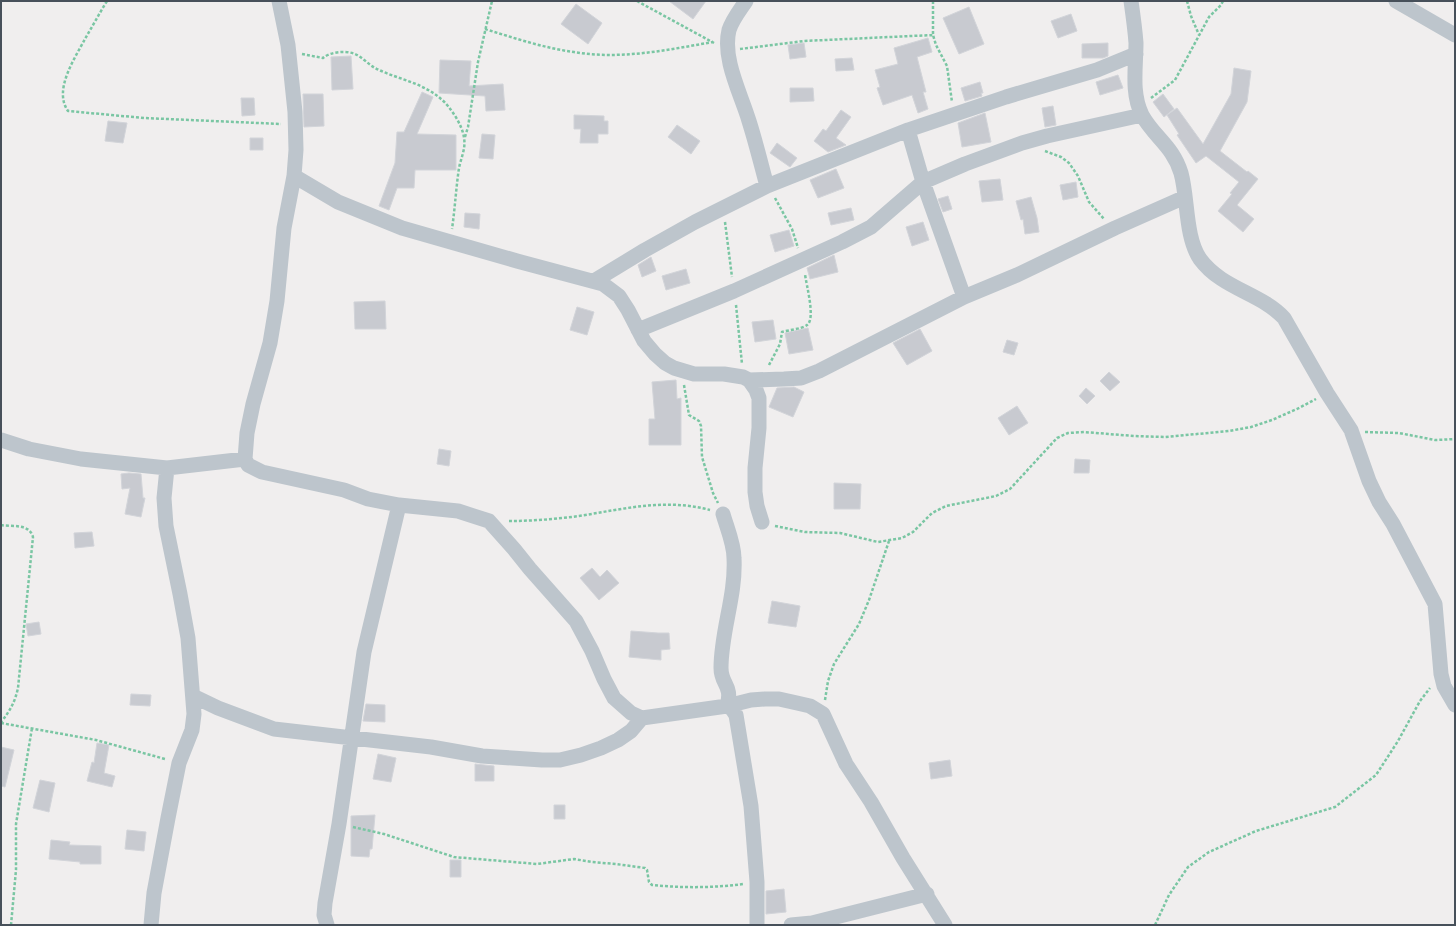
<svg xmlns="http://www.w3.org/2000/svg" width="1456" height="926" font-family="Quicksand,sans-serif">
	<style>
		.building { fill: #c8cad0; stroke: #d2d4d9 }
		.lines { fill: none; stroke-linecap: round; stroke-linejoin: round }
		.path { stroke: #7ac6a3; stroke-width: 2.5; stroke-dasharray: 3 2; stroke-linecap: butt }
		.street { stroke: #bdc5cc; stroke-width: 15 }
	</style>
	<rect width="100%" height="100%" fill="#f0eeee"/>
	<path class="building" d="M 669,1 L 706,1 L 693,19 Z
		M 576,4 L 602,23 L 588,44 L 561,24 Z
		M 969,7 L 984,44 L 959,54 L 943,18 Z
		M 1071,14 L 1077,31 L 1058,38 L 1051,21 Z
		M 928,38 L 932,52 L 917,57 L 926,92 L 923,92 L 928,109 L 918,113 L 912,95 L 883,105 L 877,88 L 880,87 L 875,70 L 898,64 L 894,48 Z
		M 804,43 L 806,57 L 790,59 L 788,45 Z
		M 1108,43 L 1108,56 L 1103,58 L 1082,58 L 1082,44 Z
		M 351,56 L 353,89 L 332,90 L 331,57 Z
		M 852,58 L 854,70 L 836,71 L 835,59 Z
		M 440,60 L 471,61 L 469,86 L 503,84 L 505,110 L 486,111 L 485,96 L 439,93 Z
		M 1234,68 L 1251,71 L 1247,102 L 1220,151 L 1247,172 L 1248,171 L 1258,179 L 1237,205 L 1254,219 L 1243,232 L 1218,211 L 1232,194 L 1230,193 L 1239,182 L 1206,156 L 1196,163 L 1177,135 L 1179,134 L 1167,115 L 1177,108 L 1203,144 L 1231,94 Z
		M 1118,75 L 1123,88 L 1100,95 L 1096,82 Z
		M 980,82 L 983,93 L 981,93 L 982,96 L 965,101 L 961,88 Z
		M 790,88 L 813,88 L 814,101 L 790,102 Z
		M 422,92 L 433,97 L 417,134 L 456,135 L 456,170 L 415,170 L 414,188 L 397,188 L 389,210 L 379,206 L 395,163 L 397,132 L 404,132 Z
		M 303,94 L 323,94 L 324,126 L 304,127 Z
		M 1163,94 L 1174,109 L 1164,117 L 1153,102 Z
		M 241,98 L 254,98 L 255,115 L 242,116 Z
		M 1053,106 L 1056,125 L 1045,127 L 1042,108 Z
		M 841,110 L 851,117 L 836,138 L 846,145 L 828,152 L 814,141 L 823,129 L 826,131 Z
		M 985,113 L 991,142 L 962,147 L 958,123 Z
		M 574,115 L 604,116 L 604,121 L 608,121 L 608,134 L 598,134 L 598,143 L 580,143 L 581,129 L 574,129 Z
		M 108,121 L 127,123 L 123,143 L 105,141 Z
		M 677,125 L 700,141 L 691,154 L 668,137 Z
		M 482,134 L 495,135 L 493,159 L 479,158 Z
		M 250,138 L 263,138 L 263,150 L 250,150 Z
		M 777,143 L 797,158 L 790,167 L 770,153 Z
		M 836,169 L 844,188 L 818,198 L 810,180 Z
		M 1000,179 L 1003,200 L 982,202 L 979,181 Z
		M 1076,182 L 1078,197 L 1063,200 L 1060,185 Z
		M 948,196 L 952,209 L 943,212 L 938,199 Z
		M 1031,197 L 1037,218 L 1039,232 L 1025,234 L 1023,219 L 1021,220 L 1016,201 Z
		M 851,208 L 854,220 L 831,225 L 828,213 Z
		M 465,213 L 480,214 L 479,229 L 464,227 Z
		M 923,222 L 929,240 L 912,246 L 906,227 Z
		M 789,230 L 794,246 L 775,252 L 770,235 Z
		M 834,255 L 838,272 L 810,279 L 807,268 Z
		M 651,257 L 656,271 L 642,277 L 638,265 Z
		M 686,269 L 690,283 L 666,290 L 662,276 Z
		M 385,301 L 386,329 L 355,329 L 354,302 Z
		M 577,307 L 594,312 L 587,335 L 570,330 Z
		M 773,320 L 776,339 L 755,342 L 752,322 Z
		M 808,328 L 813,350 L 789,354 L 785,333 Z
		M 920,329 L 932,351 L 907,365 L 893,343 Z
		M 1007,340 L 1018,343 L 1014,355 L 1003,352 Z
		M 1109,372 L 1120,382 L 1110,391 L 1100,381 Z
		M 676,380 L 677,399 L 681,398 L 681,445 L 649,445 L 649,419 L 655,419 L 652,382 Z
		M 794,387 L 804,392 L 793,417 L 769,407 L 777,388 Z
		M 1086,388 L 1095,396 L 1087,404 L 1079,396 Z
		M 1017,406 L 1028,423 L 1009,435 L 998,418 Z
		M 439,449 L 451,451 L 449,466 L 437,464 Z
		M 1075,459 L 1090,460 L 1089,473 L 1074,473 Z
		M 129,473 L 141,474 L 143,498 L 145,498 L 141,517 L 125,514 L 130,488 L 122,489 L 121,474 Z
		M 834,483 L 861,484 L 860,509 L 834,509 Z
		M 92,532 L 94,546 L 75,548 L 74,533 Z
		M 592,568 L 600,577 L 607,570 L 619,583 L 599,600 L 580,578 Z
		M 772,601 L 800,606 L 796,627 L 768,623 Z
		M 39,622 L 41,634 L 28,636 L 26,624 Z
		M 631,631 L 658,633 L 669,633 L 670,649 L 661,650 L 661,660 L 629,657 Z
		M 131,694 L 151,695 L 150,706 L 130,705 Z
		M 366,704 L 385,705 L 385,722 L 363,721 Z
		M 97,743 L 109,745 L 104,773 L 115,776 L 112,787 L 87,781 L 92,762 L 94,763 Z
		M 1,747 L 14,750 L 5,787 L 1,786 Z
		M 378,754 L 396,758 L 391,782 L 373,779 Z
		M 950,760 L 952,776 L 931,779 L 929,763 Z
		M 475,764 L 494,766 L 494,781 L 475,781 Z
		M 40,780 L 55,783 L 49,812 L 33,808 Z
		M 554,805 L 565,805 L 565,819 L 554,819 Z
		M 375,815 L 372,849 L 370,849 L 369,857 L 351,856 L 351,816 Z
		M 127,830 L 146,832 L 144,851 L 125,849 Z
		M 51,840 L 70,842 L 69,845 L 101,846 L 101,864 L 80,864 L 80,862 L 49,859 Z
		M 450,860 L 461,860 L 461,877 L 450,877 Z
		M 784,889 L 786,912 L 766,914 L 766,891 Z"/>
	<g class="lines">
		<path class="path" d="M 107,1 C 99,14 92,27 85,39 C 75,58 53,90 68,111 L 144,118 L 281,124
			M 637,1 L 714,43
			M 933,1 L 933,35 L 936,45 L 947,66 L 952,102
			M 1187,1 L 1191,16 L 1199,35
			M 485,29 C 514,38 544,48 574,52 C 620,60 667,50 713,42
			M 740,49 L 804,41 L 933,35
			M 302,54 L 323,58 C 330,52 345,50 355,54 C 362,57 368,64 375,68 C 396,79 422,82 441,99 C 450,106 463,126 464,138 C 466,148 461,158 459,168 C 456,188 455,208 452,229
			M 1151,98 L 1175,80 L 1209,17 L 1221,5 L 1223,1
			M 465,137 L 468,127 L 478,62 L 492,1
			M 1045,151 L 1061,157 L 1069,163 L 1078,176 L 1089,202 L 1104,219
			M 775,198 L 792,229 L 798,248
			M 725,222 L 732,277
			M 736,305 L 742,364
			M 769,365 L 780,344 L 782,332 C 788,330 802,329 807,325 C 816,319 806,284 805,274
			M 684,385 L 689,415 L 699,421 L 701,426 L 702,457 L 713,493 L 718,503
			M 1365,432 L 1399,433 L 1435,440 L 1455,439
			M 509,521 C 532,521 556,519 579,516 C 624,509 665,498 710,510
			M 1,525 C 12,527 29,523 33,537 L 18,688 C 15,702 10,711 1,722
			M 775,526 L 805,532 L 840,533 L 878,542 L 902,538 L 913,532 L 932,513 L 946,506 L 996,496 L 1010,489 L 1057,438 L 1068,433 L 1084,432 L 1134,436 L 1165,437 L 1229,431 L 1251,427 L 1272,420 L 1297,409 L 1316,399
			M 825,700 L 828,681 L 834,664 L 859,624 L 869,600 L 889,541
			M 1,723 L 96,740 L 165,759
			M 353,827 L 384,834 L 454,857 L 537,864 L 574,859 L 592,862 L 616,864 L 645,868 L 647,870 L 649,882 L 652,885 C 682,888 714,888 743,884
			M 11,925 L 16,870 L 16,824 L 32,728
			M 1155,925 L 1169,895 L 1188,867 L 1209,852 L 1256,831 L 1335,807 L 1376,775 L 1398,741 L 1420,701 L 1430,688"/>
		<path class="street" d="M 279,1 L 288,45 L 295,112 L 296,150 L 294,176 L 284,228 L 277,301 L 270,343 L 253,404 L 247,433 L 245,459 L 248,465 L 262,472 L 344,490 L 368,499 L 399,505 L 458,511 L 489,521 L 514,549 L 530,569 L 576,621 L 592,651 L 604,679 L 614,698 L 631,713 L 642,718 L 727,706 L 751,700 L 765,699 L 779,699 L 797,703 L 810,706 L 823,714 L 846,764 L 871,802 L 903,858 L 945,925
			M 746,1 C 740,10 732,20 729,30 C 722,59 741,94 749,121 C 756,143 761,164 767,186
			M 1131,1 C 1133,15 1135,29 1136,43 C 1136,67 1131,93 1142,115 C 1154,137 1173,146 1181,173 C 1188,198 1185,237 1200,259 C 1222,289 1261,293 1284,318 L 1327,393 L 1351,430 L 1369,481 L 1379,502 L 1393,524 L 1435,604 L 1441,674 L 1444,686 L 1455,705
			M 1396,1 L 1455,35
			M 908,130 L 923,182 L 964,297
			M 294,176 L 338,202 L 402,228 L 517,261 L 603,284 L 619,296 L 628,310 L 644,341 L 655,354 L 665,363 L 674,368 L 694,374 L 724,374 L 743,377 L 749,380 L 756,390 L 759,398 L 759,428 L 755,468 L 755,492 L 757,506 L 762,522
			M 594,281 L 645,250 L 695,222 L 767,186 L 908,130 L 1006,97 L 1097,70 L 1136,54
			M 638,330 L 734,291 L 842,242 L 871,227 L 923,182 L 965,164 L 1022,143 L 1047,136 L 1142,115
			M 749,380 L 784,379 L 801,378 L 819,371 L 964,297 L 1017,275 L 1115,228 L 1185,197
			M 1,440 L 29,449 L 81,459 L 167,468 L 245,459
			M 723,514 C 727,528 734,544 734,558 C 736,596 721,631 721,668 C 721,685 733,685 727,706
			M 193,696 L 218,708 L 274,729 L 431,747 L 482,756 L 542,760 L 560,760 L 581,755 L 601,748 L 618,740 L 631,731 L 642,718
			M 727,706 L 732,709 L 736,715 L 751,806 L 757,882 L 757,925
			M 151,925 L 154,893 L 168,818 L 179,763 L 192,730 L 194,714 L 188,638 L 180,594 L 166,526 L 164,498 L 167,468
			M 327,925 L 324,915 L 325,903 L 339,824 L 364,652 L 399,505
			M 791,925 L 812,923 L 927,894"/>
	</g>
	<rect width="1456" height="926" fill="none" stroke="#47505a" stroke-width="4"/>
</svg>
